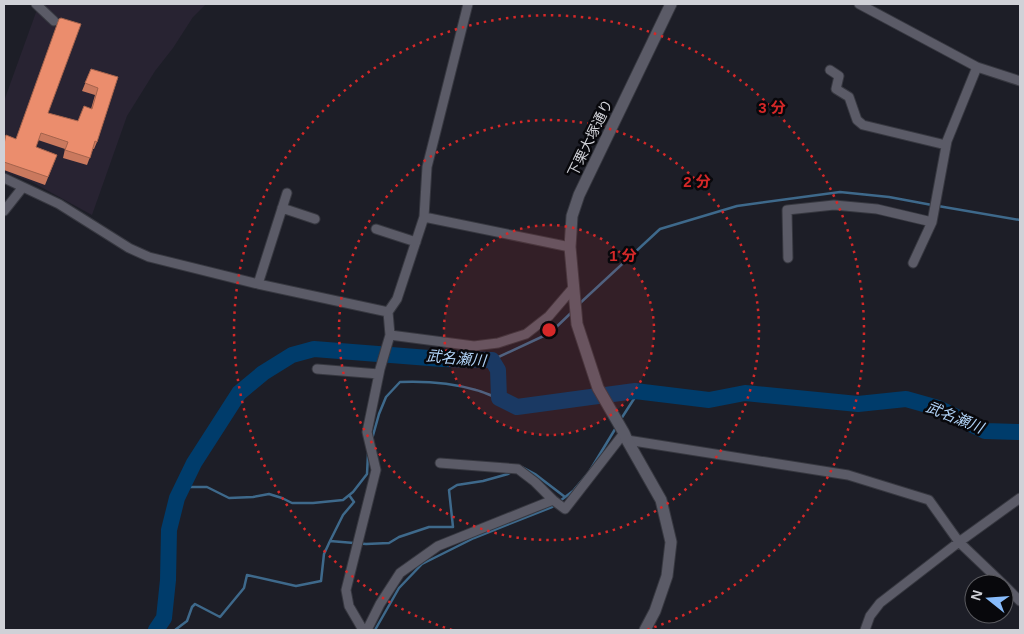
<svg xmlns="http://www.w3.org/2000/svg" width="1024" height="634" font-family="Helvetica,'Noto Sans JP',sans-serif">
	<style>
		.education { fill: #282332 }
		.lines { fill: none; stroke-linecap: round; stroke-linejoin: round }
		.stream { stroke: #3e698b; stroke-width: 2.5 }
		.river { stroke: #003c6b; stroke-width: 16 }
		.minor-casing { stroke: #373840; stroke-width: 11 }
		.tertiary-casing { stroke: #373840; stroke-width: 13 }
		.minor { stroke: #5b5b67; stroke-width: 9 }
		.tertiary { stroke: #5b5b67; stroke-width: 11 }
		.wall { fill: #ca795e }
		.building { fill: #eb8d6d; stroke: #a4634c }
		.ring { fill: none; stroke: #d62828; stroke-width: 2.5; stroke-dasharray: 2.5 5 }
		.labels { text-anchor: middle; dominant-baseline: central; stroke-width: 5; stroke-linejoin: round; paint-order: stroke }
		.street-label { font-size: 14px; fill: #d0d1d7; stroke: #08080c }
		.water-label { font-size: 15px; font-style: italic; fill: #b1d3f7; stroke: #08080c }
		.centre { fill: #d62828; stroke: #08080c; stroke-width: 2.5 }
		.ring-label { font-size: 15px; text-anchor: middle; font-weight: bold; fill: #d62828; stroke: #08080c; stroke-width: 5; stroke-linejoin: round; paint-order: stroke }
	</style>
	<rect width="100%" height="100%" fill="#1d1e27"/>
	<path class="education" d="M 39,4 L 206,4 L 193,17 L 173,48 L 155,71 L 127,116 L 92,215 L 32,182 L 4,172 L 4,101 Z"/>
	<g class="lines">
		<path class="stream" d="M 938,206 L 1020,220
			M 578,305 L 660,229 L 737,206 L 840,192 L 889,197 L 932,205
			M 492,360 L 550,333 L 573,311
			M 621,419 L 639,391
			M 372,439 L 379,414 L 386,397 L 400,382 C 425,381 452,383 476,390 C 484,392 491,396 499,398
			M 522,467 L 535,474 L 565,497
			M 182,487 L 207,487 L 229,498 L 253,497 L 269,494 L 282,498 L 292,503 L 313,503 L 343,500 L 353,492 L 367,474 L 368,454
			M 330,541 L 343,515 L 354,502 L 349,495
			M 175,630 L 187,621 L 192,607 L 195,604 L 220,617 L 244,588 L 247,575 L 296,586 L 321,581 L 324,554 L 330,541 L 366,544 L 389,543 L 399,537 L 429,527 L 453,527 L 449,490 L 457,485 L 483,481 L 508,474 L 514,471
			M 375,630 L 399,588 L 422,564 L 474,538 L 552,507 L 573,491 L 589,472 L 617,426"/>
		<path class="river" d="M 156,630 L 164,618 L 168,580 L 169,530 L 177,498 L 194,463 L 239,393 L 263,373 L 292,355 L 314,349 L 442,359 L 492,360 L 498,370 L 499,398 L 517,407 L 635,391 L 709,400 L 745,393 L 858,404 L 906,399 L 938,408 L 985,431 L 1020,432"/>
		<g class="minor-casing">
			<path id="minor" d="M 36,4 L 54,21
				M 859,4 L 977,67 L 1020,81
				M 830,70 L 839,76 L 836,89 L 849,97 L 857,120 L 863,125 L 946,145
				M 4,178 L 59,204 L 129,248 L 149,257 L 258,284 L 388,312 L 390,335 L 380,369 L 367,432 L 376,470 L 346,590 L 349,606 L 363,630
				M 282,208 L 315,219
				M 4,211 L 23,187
				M 424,217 L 570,247
				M 376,229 L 416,242
				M 788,258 L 787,210 L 834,205 L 877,209 L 932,222
				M 913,263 L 932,222 L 947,141 L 977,67
				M 258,284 L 287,193
				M 388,312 L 397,299 L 424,217 L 427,167 L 468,4
				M 390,335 L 474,346 L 498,343 L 526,334 L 549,316 L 573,288
				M 317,369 L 379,374
				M 627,440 L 848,475 L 929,500 L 959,542 L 1003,584
				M 440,463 L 518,469 L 535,482 L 553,500
				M 1004,585 L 1020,601
				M 367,630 L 380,604 L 400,573 L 438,546 L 553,500 L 565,509 L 624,433
				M 865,630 L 870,616 L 880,603 L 959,542 L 1020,498"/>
		</g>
		<g class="tertiary-casing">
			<path id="tertiary" d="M 645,630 L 655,611 L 667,576 L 671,542 L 661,500 L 627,440 L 624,433 L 598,388 L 577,324 L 570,247 L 572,216 L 579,195 L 671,4"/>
		</g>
		<use href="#minor" class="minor"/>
		<use href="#tertiary" class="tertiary"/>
	</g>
	<path class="wall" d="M 91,69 L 118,77 L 97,142 L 94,149 L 93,149 L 87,165 L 63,158 L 65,149 L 38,140 L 36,147 L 57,155 L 45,185 L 4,170 L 4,143 L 6,135 L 16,139 L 48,113 L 78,121 L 91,109 L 95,95 L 82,91 Z"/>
	<path class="building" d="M 61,18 L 81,24 L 48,113 L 78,121 L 84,106 L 92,109 L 98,88 L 85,83 L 91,69 L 118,77 L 97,142 L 95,141 L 90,158 L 65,150 L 68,142 L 41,133 L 36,147 L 57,155 L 48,177 L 4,162 L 4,144 L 6,135 L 16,139 L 59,19 Z"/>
	<circle cx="549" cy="330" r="105" fill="#d62828" fill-opacity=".12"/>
	<g class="ring">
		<circle cx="549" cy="330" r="105"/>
		<circle cx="549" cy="330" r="210"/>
		<path d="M452 630A315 315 0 1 1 646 630"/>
	</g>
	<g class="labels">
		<g class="street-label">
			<text transform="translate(590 138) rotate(-64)">下栗大塚通り</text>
		</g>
		<g class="water-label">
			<text transform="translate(456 358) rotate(5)">武名瀬川</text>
			<text transform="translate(955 417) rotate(22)">武名瀬川</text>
		</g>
	</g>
	<circle cx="549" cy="330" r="8" class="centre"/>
	<g class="ring-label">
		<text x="772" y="113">3 分</text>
		<text x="697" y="187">2 分</text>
		<text x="623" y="261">1 分</text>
	</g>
	<rect width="1024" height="634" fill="none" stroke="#d0d1d7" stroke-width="10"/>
	<g transform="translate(989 599) rotate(287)"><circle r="24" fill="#08080c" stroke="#58585d"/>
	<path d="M0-4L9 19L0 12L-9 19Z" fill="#87bbfb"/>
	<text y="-8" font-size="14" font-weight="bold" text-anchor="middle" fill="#d0d1d7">N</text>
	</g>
</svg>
